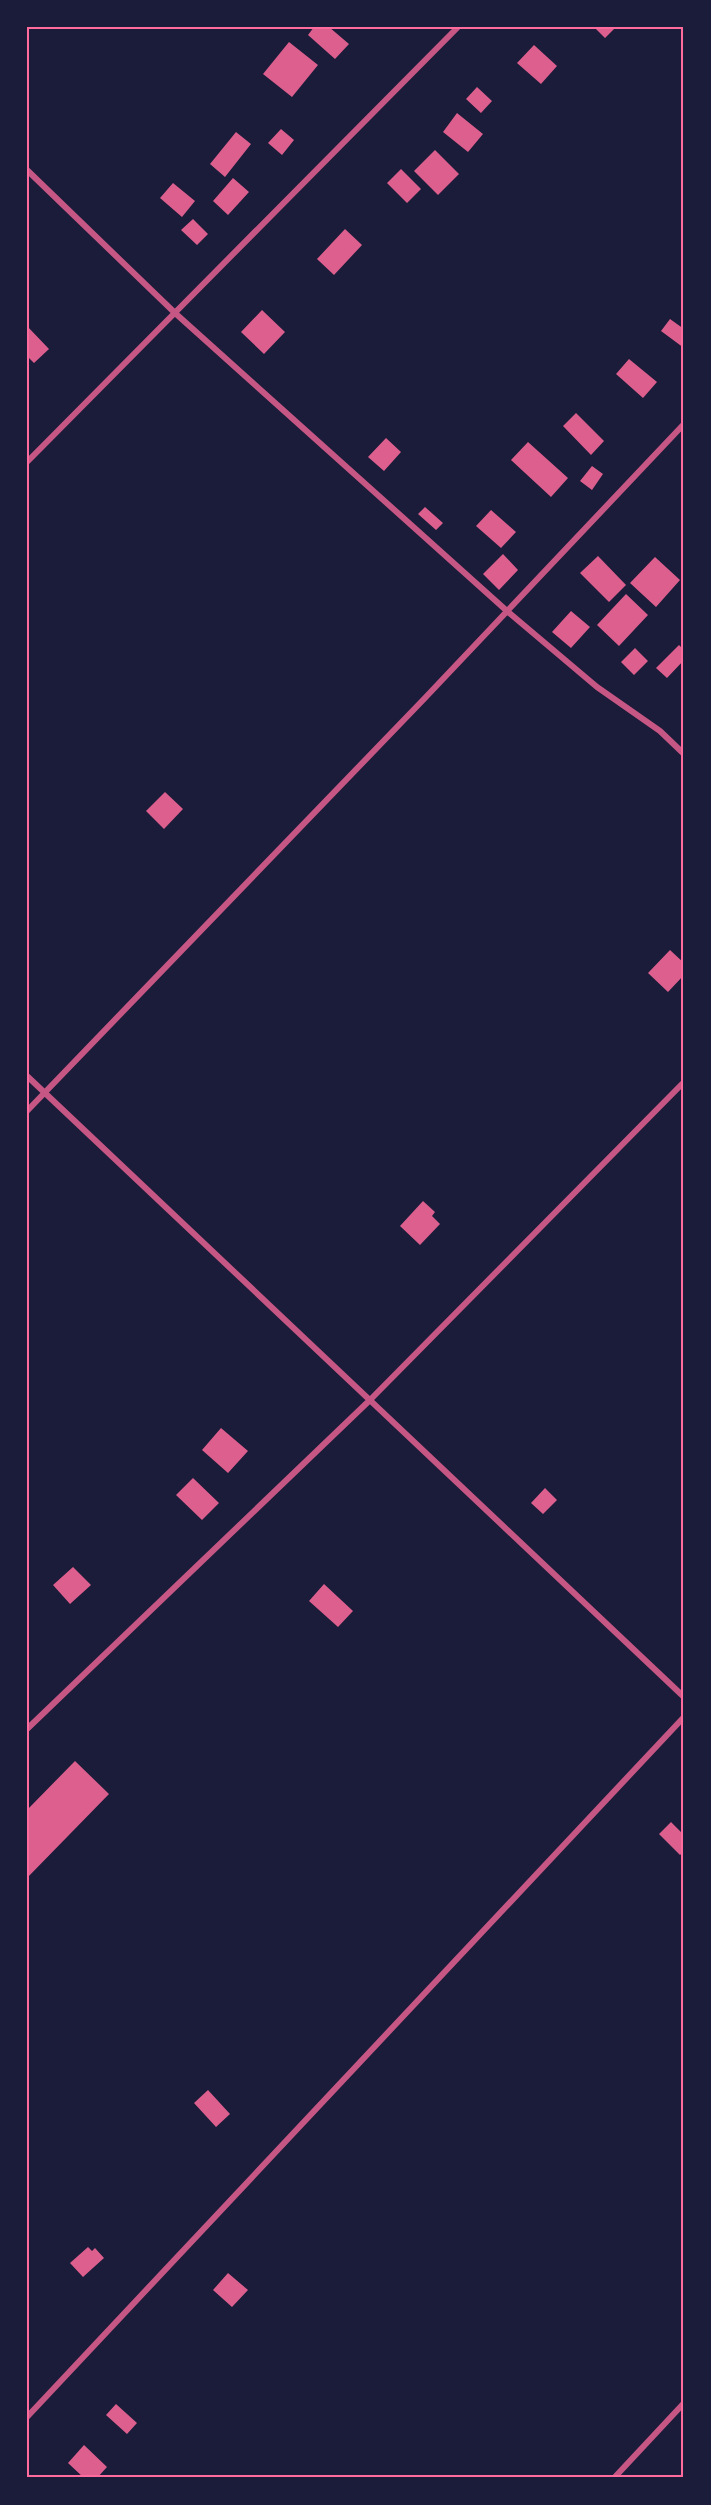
<svg xmlns="http://www.w3.org/2000/svg" width="711" height="2505" font-family="'PT Sans Narrow',sans-serif">
	<style>
		.building { fill: #dd5f8e }
		.lines { fill: none; stroke-linecap: round; stroke-linejoin: round }
		.minor { stroke: #c65784; stroke-width: 6 }
		.neatline { fill: none; stroke: #ff6b9d; stroke-width: 2 }
	</style>
	<rect width="100%" height="100%" fill="#1b1b3a"/>
	<path class="building" d="M 314,27 L 329,27 L 349,44 L 335,59 L 308,35 Z
		M 594,27 L 616,27 L 605,38 Z
		M 289,42 L 318,65 L 292,97 L 263,74 Z
		M 534,45 L 557,66 L 541,84 L 517,63 Z
		M 477,87 L 492,101 L 481,113 L 466,99 Z
		M 457,113 L 483,134 L 468,152 L 443,132 Z
		M 281,129 L 294,140 L 282,155 L 268,143 Z
		M 236,132 L 251,144 L 225,177 L 210,164 Z
		M 435,150 L 459,174 L 438,195 L 414,171 Z
		M 401,169 L 421,189 L 407,203 L 387,183 Z
		M 233,178 L 249,192 L 228,215 L 213,201 Z
		M 173,183 L 195,201 L 182,217 L 160,198 Z
		M 193,219 L 208,234 L 197,245 L 181,230 Z
		M 345,229 L 362,245 L 334,275 L 317,259 Z
		M 262,310 L 285,332 L 264,354 L 241,332 Z
		M 670,319 L 684,329 L 684,348 L 661,331 Z
		M 27,326 L 49,349 L 34,363 L 27,356 Z
		M 629,359 L 657,382 L 643,398 L 616,374 Z
		M 576,413 L 604,441 L 591,455 L 563,426 Z
		M 386,438 L 401,452 L 384,471 L 368,457 Z
		M 528,442 L 568,478 L 551,497 L 511,460 Z
		M 592,466 L 603,474 L 592,490 L 580,481 Z
		M 425,507 L 443,523 L 436,530 L 418,514 Z
		M 491,510 L 516,532 L 501,548 L 476,526 Z
		M 503,554 L 518,570 L 499,590 L 483,574 Z
		M 598,556 L 626,585 L 609,602 L 580,573 Z
		M 655,557 L 680,580 L 656,607 L 630,583 Z
		M 626,594 L 648,615 L 619,646 L 597,625 Z
		M 571,611 L 590,627 L 571,648 L 552,632 Z
		M 679,645 L 684,650 L 684,660 L 667,678 L 656,668 Z
		M 635,648 L 648,661 L 634,675 L 621,662 Z
		M 165,792 L 183,809 L 164,829 L 146,811 Z
		M 670,950 L 684,963 L 684,975 L 668,992 L 648,973 Z
		M 423,1201 L 435,1212 L 432,1216 L 440,1224 L 420,1245 L 400,1226 Z
		M 221,1428 L 248,1451 L 228,1473 L 202,1450 Z
		M 193,1478 L 219,1503 L 202,1520 L 176,1495 Z
		M 545,1488 L 557,1500 L 543,1514 L 531,1503 Z
		M 73,1567 L 91,1585 L 70,1604 L 53,1585 Z
		M 324,1584 L 353,1611 L 338,1627 L 309,1601 Z
		M 75,1761 L 109,1794 L 27,1878 L 27,1810 Z
		M 671,1822 L 684,1835 L 684,1852 L 680,1855 L 659,1834 Z
		M 208,2090 L 230,2114 L 216,2127 L 194,2103 Z
		M 88,2247 L 92,2251 L 95,2248 L 104,2258 L 83,2277 L 70,2263 Z
		M 228,2273 L 248,2290 L 232,2307 L 213,2290 Z
		M 116,2404 L 137,2423 L 127,2434 L 106,2415 Z
		M 84,2445 L 107,2467 L 97,2478 L 84,2478 L 68,2463 Z"/>
	<g class="lines">
		<path class="minor" d="M 27,170 L 175,313 L 507,611 L 597,687 L 660,731 L 684,754
			M 27,462 L 458,27
			M 27,1076 L 684,1697
			M 27,1111 L 424,699 L 684,424
			M 27,1729 L 370,1400 L 684,1082
			M 27,2417 L 684,1717
			M 614,2478 L 684,2403"/>
	</g>
	<rect width="711" height="2505" fill="none" stroke="#1b1b3a" stroke-width="57"/>
	<rect x="28" y="28" width="654" height="2448" class="neatline"/>
</svg>
